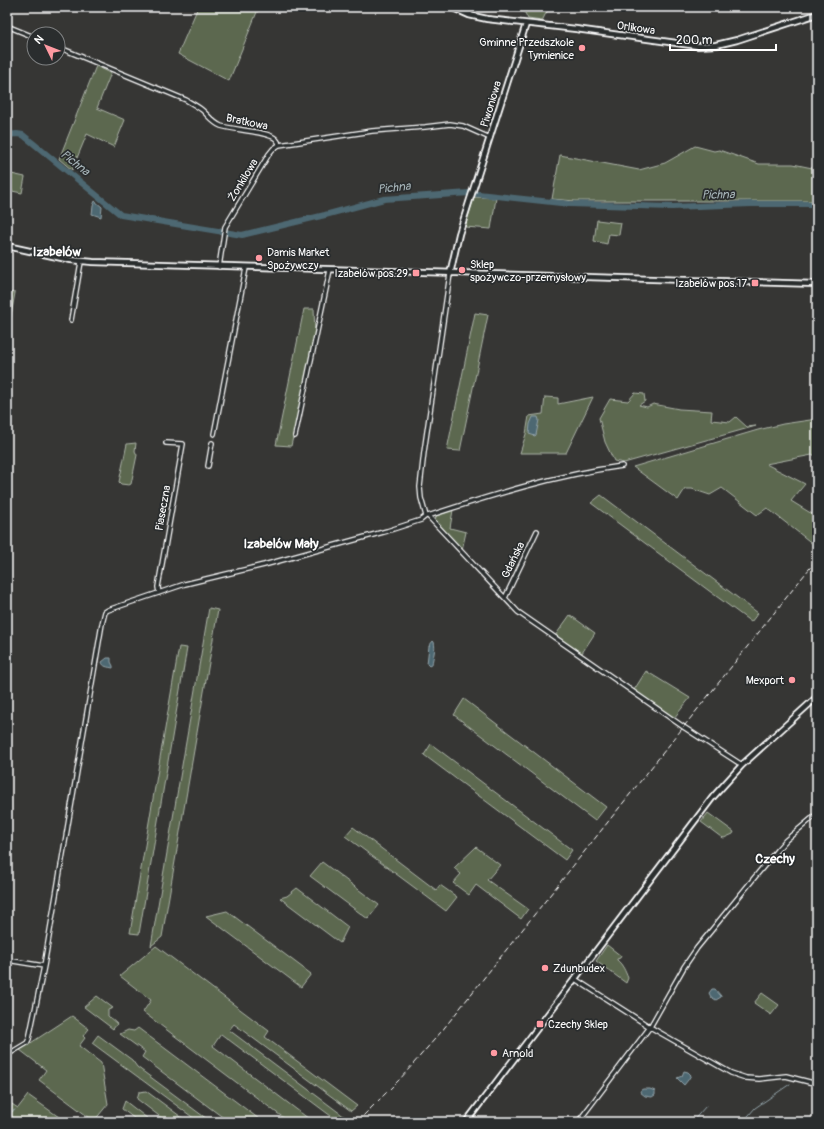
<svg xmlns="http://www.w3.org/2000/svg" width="824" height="1129" font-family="Pangolin,sans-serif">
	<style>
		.green { fill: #5b6850; stroke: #adb4a8 }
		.water { fill: #4d6872; stroke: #94a4aa }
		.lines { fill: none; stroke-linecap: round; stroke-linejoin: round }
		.stream { stroke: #94a4aa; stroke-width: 1 }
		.river { stroke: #4d6872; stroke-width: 6 }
		.street-casing { stroke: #fff; stroke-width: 6 }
		.secondary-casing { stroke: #fff; stroke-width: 8 }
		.street { stroke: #2a2d2e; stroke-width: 3.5 }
		.secondary { stroke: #2a2d2e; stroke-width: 4.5 }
		.rail { stroke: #fff; stroke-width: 1; stroke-dasharray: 6 3; stroke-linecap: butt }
		.poi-dot { fill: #ff9aa2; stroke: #2a2d2e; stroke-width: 1.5 }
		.labels { text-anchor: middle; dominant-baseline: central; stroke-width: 3.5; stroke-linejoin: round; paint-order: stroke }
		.street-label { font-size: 11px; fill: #fff; stroke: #2a2d2e }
		.poi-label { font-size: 11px; fill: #fff; stroke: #2a2d2e; text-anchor: start }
		.water-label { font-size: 12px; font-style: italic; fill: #a6b4b8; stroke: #2a2d2e }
		.quarter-label { font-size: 13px; font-weight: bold; fill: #fff; stroke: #2a2d2e }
	</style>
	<rect width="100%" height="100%" fill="#363634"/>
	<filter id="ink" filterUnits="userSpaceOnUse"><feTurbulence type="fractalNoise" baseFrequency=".025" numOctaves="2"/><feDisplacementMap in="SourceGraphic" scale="8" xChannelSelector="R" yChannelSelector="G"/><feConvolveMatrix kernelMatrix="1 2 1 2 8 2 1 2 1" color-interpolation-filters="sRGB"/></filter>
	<g filter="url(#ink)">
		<path class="green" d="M 198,7 L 259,7 L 229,81 L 178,54 Z
			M 522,7 L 549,7 L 542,21 L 528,19 Z
			M 96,66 L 111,73 L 97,108 L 125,120 L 114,147 L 87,134 L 72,170 L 59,159 Z
			M 695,146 L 714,151 L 719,150 L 759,164 L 793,164 L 817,169 L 817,201 L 575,201 L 552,199 L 560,155 L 639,170 L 665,163 Z
			M 7,173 L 25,177 L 22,193 L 7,190 Z
			M 474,197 L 496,198 L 491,229 L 465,227 Z
			M 597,220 L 621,223 L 619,235 L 609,234 L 607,244 L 594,241 Z
			M 7,292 L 15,293 L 10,321 L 7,321 Z
			M 304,309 L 314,309 L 315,334 L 291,446 L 276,445 Z
			M 475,313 L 488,315 L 460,451 L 447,450 Z
			M 635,393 L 644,394 L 645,401 L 639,405 L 647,407 L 653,404 L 679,409 L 712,411 L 711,420 L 730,422 L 736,417 L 747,427 L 756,426 L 624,463 L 614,461 L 605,442 L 599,418 L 610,399 L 628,401 Z
			M 545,397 L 558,398 L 558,404 L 593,397 L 566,453 L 520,453 L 526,434 L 529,416 L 543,414 Z
			M 817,419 L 817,455 L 812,455 L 766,464 L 805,484 L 791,501 L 817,517 L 817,539 L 813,544 L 767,508 L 757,515 L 722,488 L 710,495 L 692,489 L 685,489 L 678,500 L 633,467 L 758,430 L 783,424 Z
			M 136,443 L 135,451 L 137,455 L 131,484 L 129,485 L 121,484 L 119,482 L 127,444 Z
			M 601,495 L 758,613 L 751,622 L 591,503 Z
			M 453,510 L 450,528 L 466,532 L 462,550 L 435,521 L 436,516 Z
			M 209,608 L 218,610 L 162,937 L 151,946 Z
			M 570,615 L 595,633 L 582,653 L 555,636 Z
			M 179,647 L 187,648 L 139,934 L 130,933 Z
			M 646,671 L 690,698 L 674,718 L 634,690 Z
			M 464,699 L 606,807 L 595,821 L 454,715 Z
			M 431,744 L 572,850 L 565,860 L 424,755 Z
			M 708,813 L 734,832 L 733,834 L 724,838 L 721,837 L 701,822 Z
			M 353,827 L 436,890 L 440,885 L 457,897 L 446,911 L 345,836 Z
			M 476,847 L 500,865 L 487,880 L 528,909 L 521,919 L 476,885 L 469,895 L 453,883 L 461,874 L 454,868 Z
			M 322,862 L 379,905 L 368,919 L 310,876 Z
			M 297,888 L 348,927 L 340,943 L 280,898 L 287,896 Z
			M 227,911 L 311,974 L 301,987 L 206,916 Z
			M 607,945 L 621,956 L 620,958 L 617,959 L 617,960 C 623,965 625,971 628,978 L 626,983 L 596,961 Z
			M 156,946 L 269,1031 L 265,1037 L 357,1106 L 351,1111 L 234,1024 L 229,1030 L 345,1117 L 339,1122 L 221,1034 L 213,1046 L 313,1122 L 289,1122 L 143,1012 L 151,1000 L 120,976 Z
			M 762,993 L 779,1005 L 771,1015 L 754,1003 Z
			M 97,996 L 113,1008 L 108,1010 L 108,1016 L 117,1024 L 113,1029 L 84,1007 Z
			M 72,1016 L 89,1029 L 83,1036 L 85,1038 L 79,1046 L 101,1063 L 108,1104 L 94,1121 L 39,1080 L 46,1070 L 20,1050 Z
			M 138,1028 L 263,1122 L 229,1122 L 146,1060 L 142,1057 L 145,1052 L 120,1034 L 128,1030 L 134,1031 Z
			M 98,1035 L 132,1060 L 137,1067 L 211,1122 L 199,1122 L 92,1043 Z
			M 146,1091 L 188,1122 L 167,1122 L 137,1099 L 139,1092 Z
			M 28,1095 L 66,1122 L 7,1122 L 7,1101 L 18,1108 Z
			M 125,1101 L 152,1122 L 139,1122 L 122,1109 Z"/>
		<path class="water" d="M 95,201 L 102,207 L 101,217 L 92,214 L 93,206 Z
			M 533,417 L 538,417 L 539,420 L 536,435 L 535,436 L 529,434 L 530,424 Z
			M 433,641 L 434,642 C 436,649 433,657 432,664 L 429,666 L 427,664 L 429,646 Z
			M 107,658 L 111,658 L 111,662 L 113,666 L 113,668 C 108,667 103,667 102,662 Z
			M 712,989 L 715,989 L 721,996 L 721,997 L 716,1000 L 711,997 L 709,993 Z
			M 684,1071 L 688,1072 L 691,1075 L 688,1080 L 684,1085 L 677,1078 L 682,1076 Z
			M 643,1089 L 650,1089 L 655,1091 L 655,1095 L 652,1097 L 645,1096 L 640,1092 L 641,1090 Z"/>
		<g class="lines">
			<path class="stream" d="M 7,1114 L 15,1110
				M 692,1122 L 706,1106
				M 743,1122 L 755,1108 L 790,1084"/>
			<path class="river" d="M 7,135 L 17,134 L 23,135 L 121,215 L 242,235 L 325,215 L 384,199 L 469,193 L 570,204 L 672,207 L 751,204 L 817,204"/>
			<g class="street-casing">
				<path id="street" d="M 469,15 L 473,7
					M 7,26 L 34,37
					M 58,47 L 186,100 C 191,103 197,106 202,110 C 208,115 213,123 221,126 C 233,130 268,131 276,139 C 277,140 279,143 279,145 L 372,131 L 425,127 L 450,124 L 463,126 L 490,138
					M 219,267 L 225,227 L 269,154 L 273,149 L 279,145
					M 71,320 L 81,262
					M 214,434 L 246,268
					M 295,436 L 330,270
					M 208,466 L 212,443
					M 426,516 L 421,498 L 420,487 L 424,452 L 450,274
					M 428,516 L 518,612 L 685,728 L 742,765
					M 159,593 L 158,587 L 183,444 L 166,443
					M 505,598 L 537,531
					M 7,960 L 44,966
					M 575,979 L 650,1027 L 731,1073 L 746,1078 L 759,1079 L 786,1076 L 817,1084
					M 7,1055 L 27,1043 L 29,1039 L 44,966 L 102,624 L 105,612 L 108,610 L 185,584 L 264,565 L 387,531 L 421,520 L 426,516 L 428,516 C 492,495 556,475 622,466
					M 578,1122 L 650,1027 L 684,967 L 697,948 L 777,850 L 786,840 L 817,814"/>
			</g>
			<g class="secondary-casing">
				<path id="secondary" d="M 451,7 L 469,15 L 487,19 L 576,29 L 698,46 L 716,45 L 737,40 L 817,14
					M 7,246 L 71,260 L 93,262 L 817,284
					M 450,274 L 459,234 L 526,24
					M 466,1122 L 713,797 L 742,765 L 817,697"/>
			</g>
			<use href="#street" class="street"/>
			<use href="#secondary" class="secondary"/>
			<path class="rail" d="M 357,1122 L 400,1079 L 441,1032 L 817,559"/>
		</g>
	</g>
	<g class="poi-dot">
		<circle cx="582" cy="48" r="4"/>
		<circle cx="259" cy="258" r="4"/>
		<circle cx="462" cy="270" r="4"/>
		<rect x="412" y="269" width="8" height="8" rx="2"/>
		<rect x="751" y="279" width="8" height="8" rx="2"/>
		<circle cx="792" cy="680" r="4"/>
		<circle cx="545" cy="968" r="4"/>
		<rect x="536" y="1020" width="8" height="8" rx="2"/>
		<circle cx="494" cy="1053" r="4"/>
	</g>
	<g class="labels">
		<g class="street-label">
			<text transform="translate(636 28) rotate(8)">Orlikowa</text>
			<text transform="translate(491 104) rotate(-73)">Piwoniowa</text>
			<text transform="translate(247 122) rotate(12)">Bratkowa</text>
			<text transform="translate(243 180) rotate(-59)">Żonkilowa</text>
			<text transform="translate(163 508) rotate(-80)">Piaseczna</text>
			<text transform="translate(513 560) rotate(-64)">Gdańska</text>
		</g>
		<g class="poi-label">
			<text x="574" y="42" text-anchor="end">Gminne Przedszkole<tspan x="574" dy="13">Tymienice</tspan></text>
			<text x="267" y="252">Damis Market<tspan x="267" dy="13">Spożywczy</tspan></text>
			<text x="470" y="264">Sklep<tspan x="470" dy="13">spożywczo-przemysłowy</tspan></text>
			<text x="408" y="273" text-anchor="end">Izabelów pos.29</text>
			<text x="747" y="283" text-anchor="end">Izabelów pos.17</text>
			<text x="784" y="680" text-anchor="end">Mexport</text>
			<text x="553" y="968">Zdunbudex</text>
			<text x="548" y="1024">Czechy Sklep</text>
			<text x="502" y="1053">Arnold</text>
		</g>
		<g class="water-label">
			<text transform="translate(75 163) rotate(39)">Pichna</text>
			<text transform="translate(394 188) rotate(-6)">Pichna</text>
			<text transform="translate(718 195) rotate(-1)">Pichna</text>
		</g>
		<g class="quarter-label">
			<text x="57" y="252">Izabelów</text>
			<text x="281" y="544">Izabelów Mały</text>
			<text x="775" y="859">Czechy</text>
		</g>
	</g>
	<rect width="824" height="1129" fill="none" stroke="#2a2d2e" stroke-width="24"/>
	<rect x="12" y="12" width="800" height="1105" fill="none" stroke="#fff" stroke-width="1.5" filter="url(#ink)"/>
	<g transform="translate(46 46) rotate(313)"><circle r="19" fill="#2a2d2e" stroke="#7f8182"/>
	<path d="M0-3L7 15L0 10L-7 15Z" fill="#ff9aa2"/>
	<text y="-6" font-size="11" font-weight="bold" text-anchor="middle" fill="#ffffff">N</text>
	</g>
	<path d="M670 44v6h106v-6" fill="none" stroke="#ffffff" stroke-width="2"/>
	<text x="676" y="44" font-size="12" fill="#ffffff" stroke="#2a2d2e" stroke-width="3" paint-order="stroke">200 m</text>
</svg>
